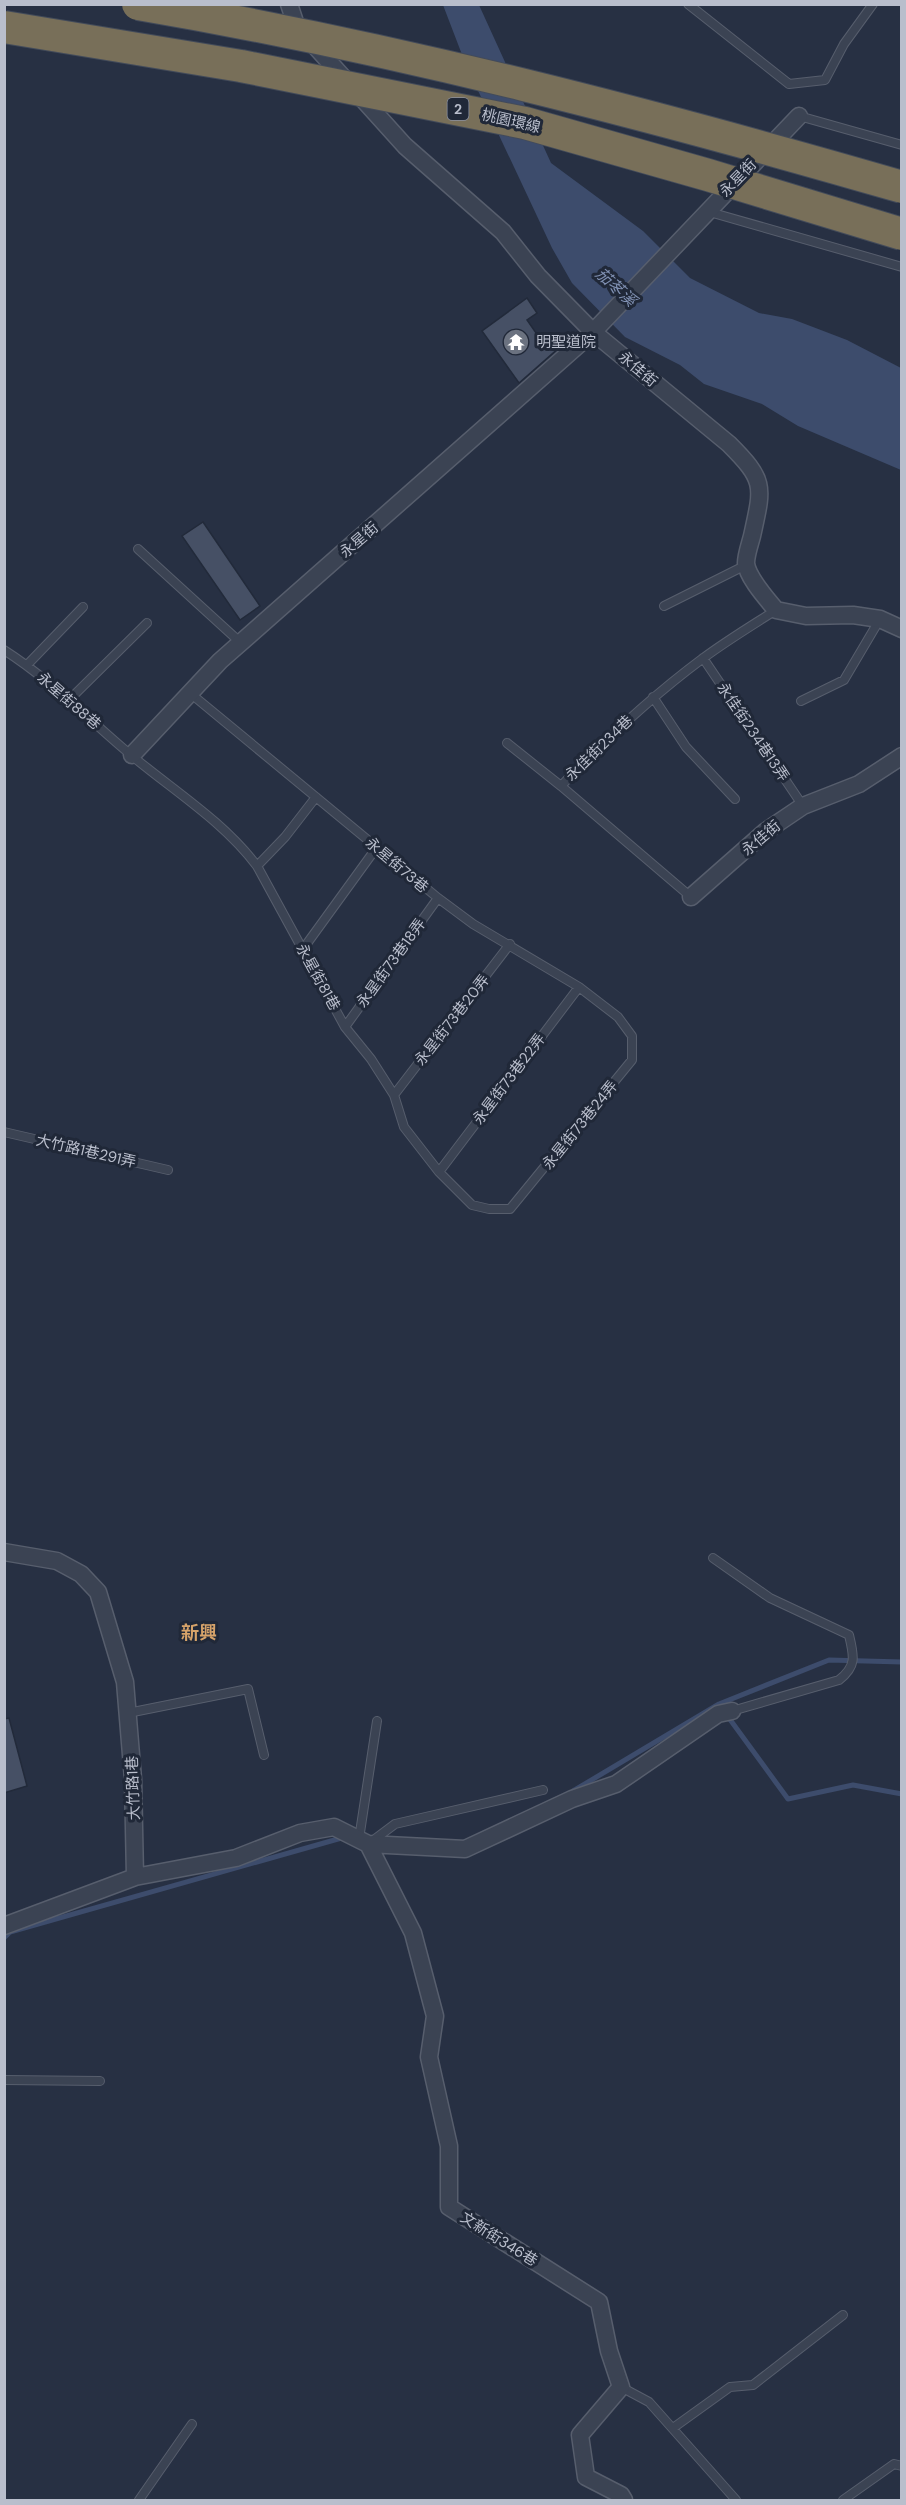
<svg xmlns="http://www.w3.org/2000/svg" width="906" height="2505" font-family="'DM Sans','Noto Sans TC',sans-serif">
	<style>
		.water { fill: #3d4c6c }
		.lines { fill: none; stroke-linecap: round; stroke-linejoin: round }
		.stream { stroke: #3d4c6c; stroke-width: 5 }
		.building { fill: #465065; stroke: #222a3a; stroke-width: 1.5 }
		.service-casing { stroke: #575e6d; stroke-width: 10 }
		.minor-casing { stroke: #575e6d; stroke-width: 19 }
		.service { stroke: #3b4353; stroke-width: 8 }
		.minor { stroke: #3b4353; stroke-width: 16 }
		.motorway-bridge-casing { stroke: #434b5a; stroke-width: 34; stroke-linecap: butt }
		.motorway-bridge { stroke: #786f59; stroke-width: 32 }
		.labels { text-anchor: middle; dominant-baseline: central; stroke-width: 6; stroke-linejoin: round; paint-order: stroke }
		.shield { fill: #202838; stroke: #8b91a0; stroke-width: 1.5 }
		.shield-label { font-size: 14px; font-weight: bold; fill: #b9becc }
		.street-label { font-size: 15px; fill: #b9becc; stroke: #202838 }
		.poi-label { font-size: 15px; fill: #b9becc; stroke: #202838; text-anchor: start }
		.water-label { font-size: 16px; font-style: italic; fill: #8091b3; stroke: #202838 }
		.quarter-label { font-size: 18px; font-weight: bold; fill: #d6a36a; stroke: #202838 }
	</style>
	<rect width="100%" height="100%" fill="#273043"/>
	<path class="water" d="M 443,5 L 479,5 L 551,163 L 643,231 L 690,278 L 759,313 L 792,319 L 847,340 L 901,368 L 901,470 L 798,426 L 762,404 L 704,384 L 680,365 L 625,337 L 572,283 L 552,248 L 466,65 Z"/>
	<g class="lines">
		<path class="stream" d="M 726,1714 L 788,1799 L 853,1785 L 902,1794
			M 573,1791 L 719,1704 L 829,1660 L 902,1662
			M 4,1938 L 10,1932 L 345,1837"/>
	</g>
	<path class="building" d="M 527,298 L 537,313 L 527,320 L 545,346 L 555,338 L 561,346 L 519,383 L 482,331 Z
		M 203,522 L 260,606 L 240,620 L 182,536 Z
		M 9,1718 L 27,1786 L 4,1793 L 4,1719 Z"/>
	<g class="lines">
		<g class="service-casing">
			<path id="service" d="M 688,4 L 789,84 L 825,80 L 844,44 L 873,4
				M 799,116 L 902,145
				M 706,211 L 902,267
				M 138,549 L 241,643
				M 664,606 L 746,565
				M 4,650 C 51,680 89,720 131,755 C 174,791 223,821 257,866 L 345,1027 L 371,1059 L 394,1095 L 404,1127 L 439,1172 L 472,1205 L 489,1209 L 510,1209 L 632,1060 L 632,1036 L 618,1017 L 579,987 L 473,924 L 438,898 L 190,693
				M 703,658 L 803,806
				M 27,665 L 83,607
				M 653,697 L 686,747 L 735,799
				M 69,700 L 147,623
				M 801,701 L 844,680 L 880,619
				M 507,743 L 561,786
				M 257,866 L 285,837 L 316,797
				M 691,897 L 561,786 C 605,740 651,697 702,659 C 726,641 751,626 776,610
				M 303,949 L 377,847
				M 345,1027 L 438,898
				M 394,1095 L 510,944
				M 4,1132 L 168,1170
				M 439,1172 L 579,987
				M 713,1558 L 770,1598 L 849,1635 C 854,1656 857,1666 839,1680 L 732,1711
				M 128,1713 L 248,1689 L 264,1755
				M 359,1839 L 377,1721
				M 371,1842 L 395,1824 L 543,1790
				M 4,2080 L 100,2081
				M 621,2387 L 649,2402 L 736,2500
				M 673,2428 L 730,2387 L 753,2385 L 843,2315
				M 139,2500 L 192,2424
				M 843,2500 L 894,2464 L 902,2466"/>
		</g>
		<g class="minor-casing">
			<path id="minor" d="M 289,4 L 296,25 L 405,146 L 503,232 L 538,276 L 593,332 L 729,444 C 766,481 763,486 752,536 C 750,544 746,555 746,563 C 747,577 767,599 776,610 L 806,616 L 853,615 L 880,619 L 902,629
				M 132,755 L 220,661 L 593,332 L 799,116
				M 691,897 L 766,831 L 803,806 L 859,784 L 902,756
				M 4,1552 L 57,1561 L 81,1574 L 98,1592 L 125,1682 L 133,1779 L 135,1877
				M 368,1844 L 465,1849 L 572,1799 L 616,1784 L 718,1714 L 732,1711
				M 4,1926 L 135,1877 L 236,1858 L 300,1833 L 334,1827 L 368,1844 L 413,1933 L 435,2016 L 429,2057 L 449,2146 L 449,2207 L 599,2302 L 609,2351 L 621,2387 L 580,2435 L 586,2477 L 621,2495 L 624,2500"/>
		</g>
		<use href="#service" class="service"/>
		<use href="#minor" class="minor"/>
		<g class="motorway-bridge-casing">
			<path id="motorway-bridge" d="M 138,4 C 397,48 650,114 902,187
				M 4,27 L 241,66 L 525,123 L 708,175 L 902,234"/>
		</g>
		<use href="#motorway-bridge" class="motorway-bridge"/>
	</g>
	<defs>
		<g id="temple-disc" transform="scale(1.35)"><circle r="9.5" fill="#6b7280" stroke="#202838"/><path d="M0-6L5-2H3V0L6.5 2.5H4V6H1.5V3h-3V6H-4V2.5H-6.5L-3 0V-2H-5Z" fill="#fff"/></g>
	</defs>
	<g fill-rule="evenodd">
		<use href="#temple-disc" x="516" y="342"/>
	</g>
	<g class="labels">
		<rect class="shield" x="447.5" y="98" width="21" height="22" rx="4.5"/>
		<g class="shield-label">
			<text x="458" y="109">2</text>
		</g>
		<g class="street-label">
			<text transform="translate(511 121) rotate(13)">桃園環線</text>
			<text transform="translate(738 178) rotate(-46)">永星街</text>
			<text transform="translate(638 369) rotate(40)">永佳街</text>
			<text transform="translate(359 540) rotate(-41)">永星街</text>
			<text transform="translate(69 701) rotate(41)">永星街88巷</text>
			<text transform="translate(753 732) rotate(56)">永佳街234巷13弄</text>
			<text transform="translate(599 748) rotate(-44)">永佳街234巷</text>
			<text transform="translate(761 838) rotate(-40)">永佳街</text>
			<text transform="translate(397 865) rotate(40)">永星街73巷</text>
			<text transform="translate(391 963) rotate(-54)">永星街73巷18弄</text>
			<text transform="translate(318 977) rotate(61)">永星街81巷</text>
			<text transform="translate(452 1020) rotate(-52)">永星街73巷20弄</text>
			<text transform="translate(509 1079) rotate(-53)">永星街73巷22弄</text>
			<text transform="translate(580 1125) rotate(-51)">永星街73巷24弄</text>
			<text transform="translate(86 1151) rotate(13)">大竹路1巷291弄</text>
			<text transform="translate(133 1788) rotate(-92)">大竹路1巷</text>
			<text transform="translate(499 2239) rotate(32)">文新街346巷</text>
		</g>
		<g class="poi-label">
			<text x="536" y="342">明聖道院</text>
		</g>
		<g class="water-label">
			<text transform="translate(616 287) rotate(42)">茄苳溪</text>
		</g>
		<g class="quarter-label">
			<text x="199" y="1633">新興</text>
		</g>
	</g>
	<rect width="906" height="2505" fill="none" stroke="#b9becc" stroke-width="12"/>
</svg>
